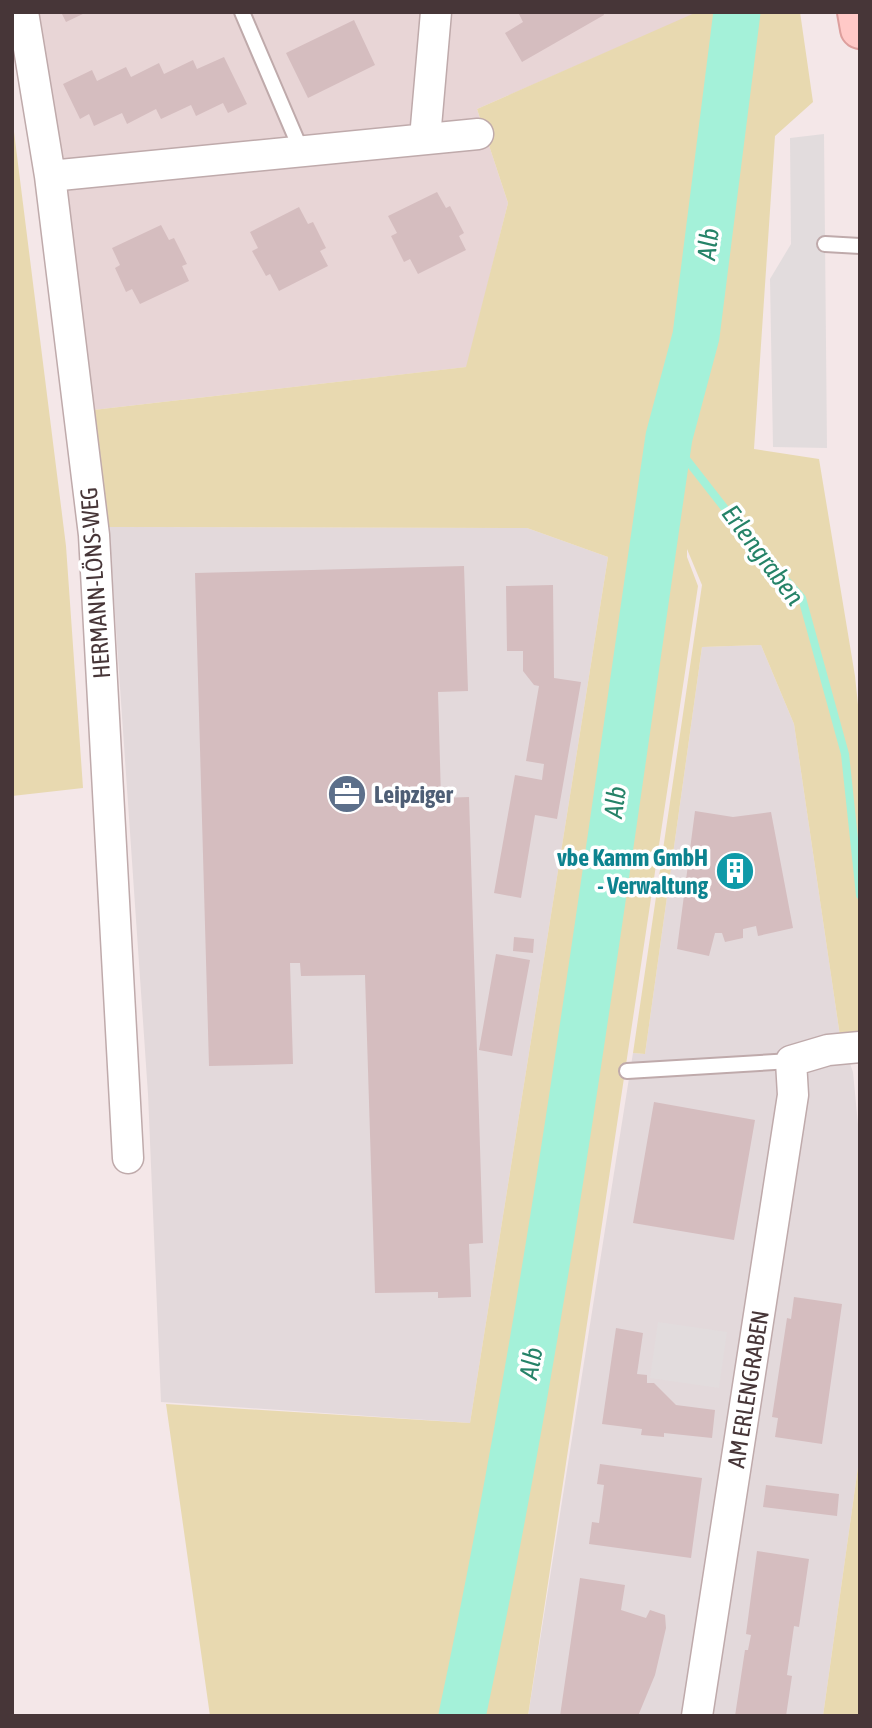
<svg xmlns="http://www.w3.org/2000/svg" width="872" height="1728" font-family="'Asap Condensed',sans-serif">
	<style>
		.residential { fill: #e8d5d6 }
		.industrial { fill: #e3d9db }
		.green { fill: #e8d9b0 }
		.parking { fill: #e2dcdd }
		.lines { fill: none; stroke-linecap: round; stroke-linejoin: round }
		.stream { stroke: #a4f1d9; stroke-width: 8 }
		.river { stroke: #a4f1d9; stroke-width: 47 }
		.building { fill: #d5bdbf }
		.lane-casing { stroke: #bfaaab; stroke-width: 18 }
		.street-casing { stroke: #bfaaab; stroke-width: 33 }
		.secondary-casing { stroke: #dd9f9d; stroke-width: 42 }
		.lane { stroke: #fff; stroke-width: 14 }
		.street { stroke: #fff; stroke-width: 30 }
		.secondary { stroke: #ffc9c7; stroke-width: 38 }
		.labels { text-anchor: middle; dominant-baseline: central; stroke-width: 7; stroke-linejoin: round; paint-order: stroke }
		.street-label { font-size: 24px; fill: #473638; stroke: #fff }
		.service-label { font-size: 24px; font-weight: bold; fill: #4e5e75; stroke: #fff; text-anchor: start }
		.culture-label { font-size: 24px; font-weight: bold; fill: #0d838f; stroke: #fff; text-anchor: end }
		.water-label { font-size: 26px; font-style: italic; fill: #258368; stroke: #fff }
	</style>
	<rect width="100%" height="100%" fill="#f4e7e8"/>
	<path class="residential" d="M 38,12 L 697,13 L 477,109 L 508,203 L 467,367 L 93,410 Z"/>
	<path class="industrial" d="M 109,527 L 527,528 L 608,557 L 470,1423 L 161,1402 L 148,1094 Z
		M 761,645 L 794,724 L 840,1036 L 853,1072 L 860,1146 L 860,1453 L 823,1716 L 528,1716 L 633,1053 L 645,1054 L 702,647 Z"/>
	<path class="green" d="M 697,12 L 800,12 L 813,102 L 775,136 L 754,449 L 819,459 L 855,676 L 860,724 L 860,1031 L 840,1036 L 794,724 L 761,645 L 702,647 L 645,1054 L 633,1053 L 702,585 L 687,549 L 687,557 L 698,586 L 528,1716 L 210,1716 L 166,1404 L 470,1423 L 608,557 L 527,528 L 109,527 L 93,410 L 466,367 L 508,203 L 477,109 Z
		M 12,116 L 66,546 L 83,788 L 12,796 Z
		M 860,1453 L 860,1716 L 823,1716 Z"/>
	<path class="parking" d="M 824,134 L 827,448 L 773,447 L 770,279 L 791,244 L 790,138 Z
		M 658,1322 L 727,1332 L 719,1388 L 650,1378 Z"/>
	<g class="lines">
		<path class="stream" d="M 669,437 L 744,533 L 802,598 L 845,754 L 860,895"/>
		<path class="river" d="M 462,1716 C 552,1293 606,864 669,437 L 696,336 L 737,12"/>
	</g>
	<path class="building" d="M 61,12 L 87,12 L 66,22 Z
		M 518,12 L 603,12 L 604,15 L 522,62 L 505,33 L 523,22 Z
		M 354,20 L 375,65 L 308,98 L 286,53 Z
		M 224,57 L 247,104 L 228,113 L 223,103 L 196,116 L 191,105 L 161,119 L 156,109 L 127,124 L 122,113 L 94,126 L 89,114 L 80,119 L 63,84 L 92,70 L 97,81 L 126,67 L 131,77 L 159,63 L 164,74 L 193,60 L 197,69 Z
		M 437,192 L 446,208 L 450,206 L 464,233 L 459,236 L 466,250 L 418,274 L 410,259 L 404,262 L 391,236 L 397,233 L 388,216 Z
		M 299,207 L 308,224 L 313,222 L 326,248 L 320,251 L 328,266 L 279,291 L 270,274 L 266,276 L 252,251 L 258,248 L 250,232 Z
		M 161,225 L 169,240 L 174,238 L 187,264 L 182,266 L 189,281 L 140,304 L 132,289 L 126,292 L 115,268 L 120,265 L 112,248 Z
		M 464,566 L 468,691 L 438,692 L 441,798 L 469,797 L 483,1243 L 469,1244 L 471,1297 L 438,1298 L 438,1292 L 375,1293 L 365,975 L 301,976 L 300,963 L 290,963 L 293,1064 L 209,1066 L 195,573 Z
		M 553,585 L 554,678 L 581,682 L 557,819 L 535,815 L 521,898 L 494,893 L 515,775 L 542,780 L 544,764 L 526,761 L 539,686 L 534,685 L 523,671 L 523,651 L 507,651 L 506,586 Z
		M 695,811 L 733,817 L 771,812 L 793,928 L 758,936 L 756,926 L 743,929 L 743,938 L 725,942 L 722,933 L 715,933 L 709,956 L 677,949 Z
		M 514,937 L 534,939 L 533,953 L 513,951 Z
		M 496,954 L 530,960 L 512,1056 L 479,1050 Z
		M 654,1102 L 755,1120 L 734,1240 L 633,1223 Z
		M 794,1297 L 842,1304 L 822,1444 L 775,1437 L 778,1418 L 772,1417 L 787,1318 L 791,1319 Z
		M 616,1328 L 643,1333 L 637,1374 L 647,1375 L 647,1383 L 654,1383 L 676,1405 L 715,1410 L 712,1438 L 664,1433 L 664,1437 L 641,1435 L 642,1429 L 602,1424 Z
		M 600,1464 L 702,1478 L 691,1558 L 589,1544 L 592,1522 L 599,1523 L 604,1485 L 597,1484 Z
		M 766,1485 L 839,1494 L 837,1516 L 763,1507 Z
		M 757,1551 L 809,1559 L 799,1627 L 794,1626 L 787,1675 L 792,1676 L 786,1716 L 735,1716 L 745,1650 L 748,1650 L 751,1635 L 746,1634 Z
		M 580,1578 L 625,1585 L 621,1610 L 646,1618 L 650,1610 L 665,1615 L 666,1628 L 655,1675 L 638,1716 L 560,1716 Z"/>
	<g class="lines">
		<g class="lane-casing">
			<path id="lane" d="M 242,12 L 301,150
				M 825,244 L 860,246
				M 627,1071 L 791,1061"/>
		</g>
		<g class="street-casing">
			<path id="street" d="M 23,12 L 50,176 L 94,535 L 128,1158
				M 425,138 L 436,12
				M 50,176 L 478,134
				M 697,1716 L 793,1095 L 791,1061 L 828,1050 L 860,1047"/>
		</g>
		<g class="secondary-casing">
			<path id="secondary" d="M 857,12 L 860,29"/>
		</g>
		<use href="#lane" class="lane"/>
		<use href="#street" class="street"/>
		<use href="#secondary" class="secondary"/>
	</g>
	<defs>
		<g id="office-disc" transform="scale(2.0125)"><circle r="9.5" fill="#5c6f8a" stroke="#fff"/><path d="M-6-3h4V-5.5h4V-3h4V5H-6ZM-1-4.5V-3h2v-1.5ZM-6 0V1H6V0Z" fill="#fff"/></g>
		<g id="building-disc" transform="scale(2.0125)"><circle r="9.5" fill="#0f9aa8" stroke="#fff"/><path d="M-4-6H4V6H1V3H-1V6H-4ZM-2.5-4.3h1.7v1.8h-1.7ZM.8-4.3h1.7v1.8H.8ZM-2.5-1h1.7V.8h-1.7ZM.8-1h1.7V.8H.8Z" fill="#fff"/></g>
	</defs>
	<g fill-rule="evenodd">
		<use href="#office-disc" x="347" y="794"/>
		<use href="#building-disc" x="735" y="871"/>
	</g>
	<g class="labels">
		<g class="street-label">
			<text transform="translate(95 583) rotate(-94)">HERMANN-LÖNS-WEG</text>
			<text transform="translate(748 1389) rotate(-81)">AM ERLENGRABEN</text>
		</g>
		<g class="service-label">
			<text x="374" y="794">Leipziger</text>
		</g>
		<g class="culture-label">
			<text x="708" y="857">vbe Kamm GmbH<tspan x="708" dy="28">- Verwaltung</tspan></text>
		</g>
		<g class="water-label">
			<text transform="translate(708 244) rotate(-83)">Alb</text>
			<text transform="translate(763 555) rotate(53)">Erlengraben</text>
			<text transform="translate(615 802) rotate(-82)">Alb</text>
			<text transform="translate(531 1363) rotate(-79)">Alb</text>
		</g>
	</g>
	<rect width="872" height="1728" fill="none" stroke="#473638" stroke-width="28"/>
</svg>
